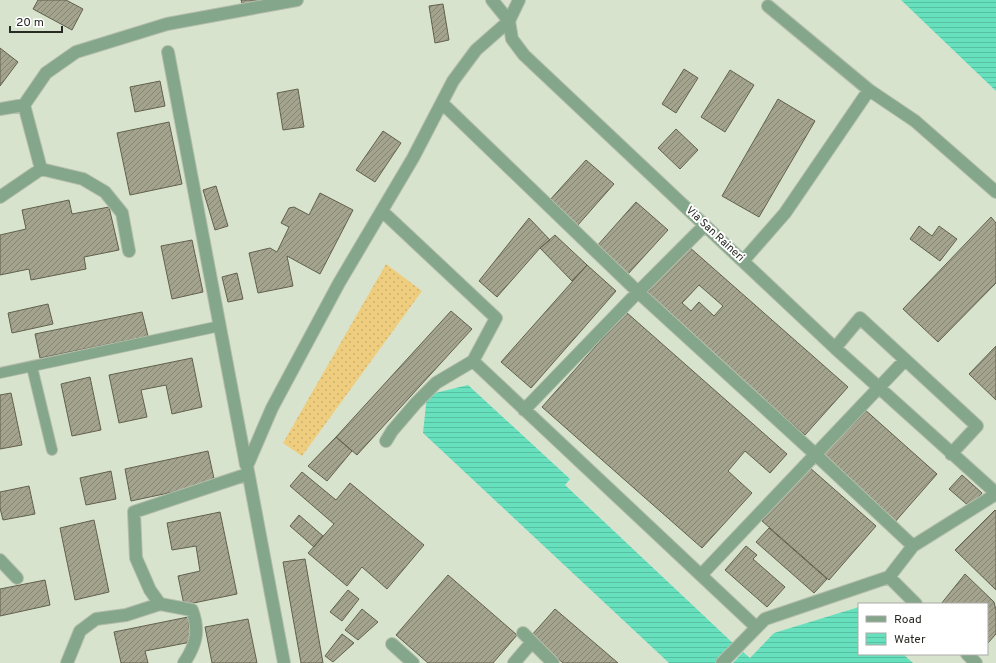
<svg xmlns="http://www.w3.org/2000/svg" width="996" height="663" font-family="Overpass,sans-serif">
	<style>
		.grass { fill: url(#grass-dots) }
		.water { fill: url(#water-rules) }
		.building { fill: url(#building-hatch); stroke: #61614d; fill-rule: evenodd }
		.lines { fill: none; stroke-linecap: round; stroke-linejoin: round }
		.lane-casing { stroke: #b5beac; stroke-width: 12 }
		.street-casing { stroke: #b5beac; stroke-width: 14 }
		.lane { stroke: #84a68a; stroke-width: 10 }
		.street { stroke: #84a68a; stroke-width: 12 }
		.labels { text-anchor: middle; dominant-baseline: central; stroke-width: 4; stroke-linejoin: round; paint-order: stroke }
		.street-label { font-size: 11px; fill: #272b23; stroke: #fff }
	</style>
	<defs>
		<pattern id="grass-dots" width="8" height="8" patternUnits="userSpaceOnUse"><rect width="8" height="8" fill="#efcd7e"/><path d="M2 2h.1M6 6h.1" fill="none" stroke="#cdb06d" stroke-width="1.8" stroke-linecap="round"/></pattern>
		<pattern id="water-rules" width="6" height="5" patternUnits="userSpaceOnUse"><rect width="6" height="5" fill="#66e0bd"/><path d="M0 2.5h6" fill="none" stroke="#58c0a2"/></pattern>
		<pattern id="building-hatch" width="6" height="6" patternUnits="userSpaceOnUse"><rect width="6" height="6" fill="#a3a38e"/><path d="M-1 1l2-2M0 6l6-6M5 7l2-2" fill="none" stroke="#858574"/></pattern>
	</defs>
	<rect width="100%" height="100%" fill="#d8e3ce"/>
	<path class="grass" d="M 386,264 L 422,291 L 302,456 L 283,443 Z"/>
	<path class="water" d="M 901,0 L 996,0 L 996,91 Z
		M 468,385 L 570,479 L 565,485 L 736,646 L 722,663 L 669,663 L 423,433 L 427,395 Z
		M 859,607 L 859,654 L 903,654 L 913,663 L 733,663 L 743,652 L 750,658 L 774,633 Z"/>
	<path class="building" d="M 38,0 L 66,0 L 83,9 L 72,30 L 33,9 Z
		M 241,0 L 271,0 L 243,6 Z
		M 443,4 L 449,40 L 435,43 L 429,6 Z
		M 0,48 L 18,62 L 0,86 Z
		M 684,69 L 698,78 L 676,113 L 662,104 Z
		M 730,70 L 754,85 L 725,132 L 701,117 Z
		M 160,81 L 165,106 L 135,112 L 130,87 Z
		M 298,89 L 304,127 L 283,130 L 277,93 Z
		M 778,99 L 815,121 L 759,217 L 722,196 Z
		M 169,122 L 182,184 L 130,195 L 117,133 Z
		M 676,129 L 698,150 L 680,169 L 658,148 Z
		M 383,131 L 401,143 L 375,182 L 356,170 Z
		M 586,160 L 614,184 L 577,226 L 549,201 Z
		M 216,186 L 228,226 L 215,230 L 203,190 Z
		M 320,193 L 353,210 L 320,274 L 287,256 L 293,286 L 258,293 L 249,253 L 270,248 L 277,252 L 289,227 L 281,223 L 289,208 L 294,207 L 309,215 Z
		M 69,200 L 72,214 L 109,207 L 119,250 L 84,257 L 86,269 L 31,280 L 29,269 L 0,275 L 0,235 L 26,229 L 22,210 Z
		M 636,202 L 668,230 L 628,274 L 597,246 Z
		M 991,217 L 996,223 L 996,283 L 938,342 L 903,309 Z
		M 529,218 L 550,240 L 540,248 L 497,297 L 479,281 Z
		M 919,226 L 932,236 L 939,226 L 957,239 L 940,261 L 910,239 Z
		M 555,235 L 587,265 L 572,281 L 540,248 Z
		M 192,240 L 203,292 L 172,299 L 161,246 Z
		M 688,246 L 848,387 L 805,435 L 645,295 ZM 699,285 L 723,306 L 714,316 L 699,302 L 691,311 L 682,303 Z
		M 587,265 L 616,291 L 531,388 L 501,362 Z
		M 237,273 L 243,299 L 228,302 L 222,277 Z
		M 48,304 L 53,324 L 12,333 L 8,313 Z
		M 451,311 L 472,329 L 357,455 L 336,437 Z
		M 142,312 L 148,336 L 40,358 L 35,334 Z
		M 626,312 L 787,454 L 770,473 L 745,451 L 728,471 L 752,493 L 702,548 L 542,407 Z
		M 996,346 L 996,400 L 969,374 Z
		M 192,358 L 202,407 L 172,414 L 166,385 L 141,390 L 147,417 L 119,423 L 109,375 Z
		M 90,377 L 101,430 L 72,436 L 61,384 Z
		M 11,393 L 22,445 L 0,449 L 0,395 Z
		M 863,408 L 937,474 L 894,523 L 820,457 Z
		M 336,437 L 352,451 L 327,481 L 308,466 Z
		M 208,451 L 215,483 L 131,501 L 125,469 Z
		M 809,467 L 876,526 L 829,580 L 762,521 Z
		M 111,471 L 116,499 L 86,505 L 80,478 Z
		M 302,472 L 336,500 L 350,483 L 424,545 L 387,589 L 362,567 L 347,586 L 308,553 L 334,524 L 290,486 Z
		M 962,475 L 982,493 L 970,507 L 949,489 Z
		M 29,486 L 35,514 L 3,520 L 0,508 L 0,492 Z
		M 995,510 L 996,511 L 996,590 L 955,550 Z
		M 220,512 L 237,594 L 184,605 L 178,576 L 200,571 L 196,546 L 172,550 L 167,523 Z
		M 299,515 L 323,536 L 314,547 L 290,526 Z
		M 94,520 L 109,592 L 75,600 L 60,528 Z
		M 769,528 L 827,579 L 814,593 L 756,542 Z
		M 746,546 L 757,555 L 753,559 L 785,587 L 767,607 L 725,570 Z
		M 305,559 L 323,663 L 301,663 L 283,562 Z
		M 965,574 L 994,602 L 996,610 L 996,634 L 987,644 L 987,604 L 941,604 Z
		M 448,575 L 517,635 L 493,663 L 428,663 L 396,635 Z
		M 45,580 L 50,605 L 0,616 L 0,589 Z
		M 348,590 L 359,599 L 342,621 L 330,612 Z
		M 362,609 L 378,622 L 358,640 L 345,630 Z
		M 555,609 L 618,663 L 563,663 L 531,636 Z
		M 188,617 L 191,642 L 145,651 L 148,663 L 121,663 L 114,632 Z
		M 248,619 L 257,663 L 212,663 L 205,627 Z
		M 342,634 L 354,643 L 333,662 L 325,656 Z"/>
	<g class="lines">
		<g class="lane-casing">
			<path id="lane" d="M 32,367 L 52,450
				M 0,373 L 220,326"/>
		</g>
		<g class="street-casing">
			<path id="street" d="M 492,0 L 509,21
				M 519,0 L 509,21 L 512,39 L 524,55 L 835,348 L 996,493
				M 768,6 L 869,90
				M 168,52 L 246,465
				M 442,103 L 638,292 L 815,454 L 913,546
				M 0,109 L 24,105 L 46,73 L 76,52 L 167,24 L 297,0
				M 41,169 L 83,179 L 105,192 L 122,213 L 129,251
				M 0,197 L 41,169 L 24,105
				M 382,211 L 496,318 L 473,361
				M 743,261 L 785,213 L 869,90 L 915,121 L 996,192
				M 835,348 L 860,318 L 977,426 L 951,454
				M 524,410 L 638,292 L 705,225
				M 386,441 L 392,431 L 416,403 L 436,383 L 473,361 L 756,627
				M 0,560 L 17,578
				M 701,575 L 905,360
				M 889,577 L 916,604
				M 160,604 L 192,610 C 200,631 196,645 184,663
				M 523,633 L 553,663
				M 392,644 L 413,663
				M 967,654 L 976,663
				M 67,663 L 80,631 L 96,619 L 126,615 L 160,604 L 150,590 L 136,558 L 134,512 L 248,474
				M 284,663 L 247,466 L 272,408 L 339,283 L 413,158 L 453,81 L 476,50 L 509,21
				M 514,663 L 532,642
				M 722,663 L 765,619 L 889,577 L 913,546 L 996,494"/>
		</g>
		<use href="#lane" class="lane"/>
		<use href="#street" class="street"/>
	</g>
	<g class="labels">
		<g class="street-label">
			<text transform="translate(715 234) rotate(43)">Via San Raineri</text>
		</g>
	</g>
	<rect x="858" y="603" width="130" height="52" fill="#ffffff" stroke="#a9aaa7"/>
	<rect x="866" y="616" width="20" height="6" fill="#84a68a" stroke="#a9aaa7"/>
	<text x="894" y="623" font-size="12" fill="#272b23">Road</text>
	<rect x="866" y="633" width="20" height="12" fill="url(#water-rules)" stroke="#a9aaa7"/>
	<text x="894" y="643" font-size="12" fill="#272b23">Water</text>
	<path d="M10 26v6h52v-6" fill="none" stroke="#272b23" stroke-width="2"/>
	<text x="16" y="26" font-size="12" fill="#272b23" stroke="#ffffff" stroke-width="3" paint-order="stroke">20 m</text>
</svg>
